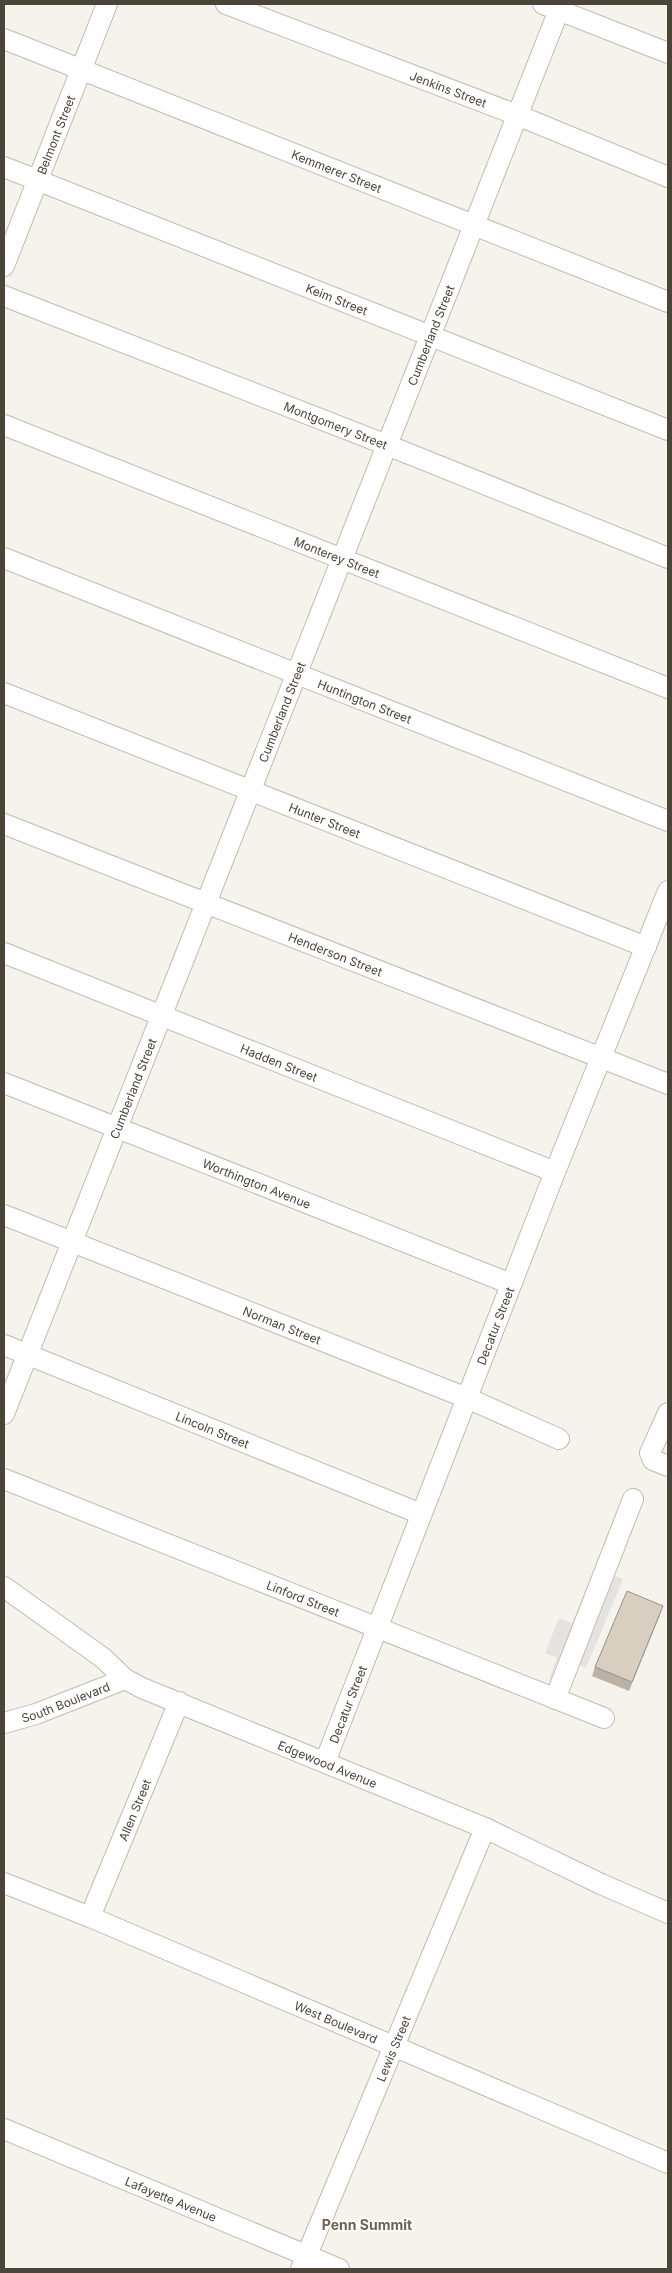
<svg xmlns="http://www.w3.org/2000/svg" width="672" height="2273" font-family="Inter,sans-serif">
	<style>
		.parking { fill: #e5e3e0 }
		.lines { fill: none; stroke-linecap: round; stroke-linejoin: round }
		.minor-casing { stroke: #c2bbae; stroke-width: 22 }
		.minor { stroke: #fff; stroke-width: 20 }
		.wall { fill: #bab2a6 }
		.building { fill: #d8cfc1; stroke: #979187 }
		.labels { text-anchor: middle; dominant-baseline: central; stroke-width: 4; stroke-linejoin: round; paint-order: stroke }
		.street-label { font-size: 12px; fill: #4b4439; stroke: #fff }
		.neighbourhood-label { font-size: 14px; font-weight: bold; fill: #6e6250; stroke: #fff }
	</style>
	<rect width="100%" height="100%" fill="#f6f3ec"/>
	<path class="parking" d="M 595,1568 L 623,1579 L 586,1668 L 575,1663 L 566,1685 L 549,1678 L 557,1658 L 545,1653 L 559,1618 L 572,1623 Z"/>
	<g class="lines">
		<g class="minor-casing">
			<g id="minor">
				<path id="s1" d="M 226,4 L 517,115 L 668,177"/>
				<path d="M 543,4 L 668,53"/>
				<path id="s2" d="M 4,39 L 668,302"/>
				<path id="s3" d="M 4,167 L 668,430"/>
				<path id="s4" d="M 4,266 L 107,4"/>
				<path id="s5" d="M 4,296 L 387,445 L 668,558"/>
				<path id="s6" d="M 4,425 L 668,688"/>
				<path id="s7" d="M 4,558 L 668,821"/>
				<path id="s8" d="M 4,693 L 646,947"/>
				<path id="s9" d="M 4,824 L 668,1084"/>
				<path id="s10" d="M 4,953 L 555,1172"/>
				<path id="s11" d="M 4,1083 L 511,1284"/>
				<path id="s12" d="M 4,1215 L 467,1398 L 559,1439"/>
				<path id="s13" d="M 4,1345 L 421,1514"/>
				<path d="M 668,1413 L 650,1453 L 653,1460 L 668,1466"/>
				<path id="s14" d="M 4,1414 L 559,10"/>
				<path id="s15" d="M 4,1479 L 604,1718"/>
				<path id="s16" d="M 4,1587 L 103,1658 L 125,1679 L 142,1688 L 485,1828 L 601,1884 L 668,1913"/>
				<path d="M 555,1699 L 633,1499"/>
				<path id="s17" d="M 4,1723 L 36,1714 L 125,1679"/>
				<path id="s18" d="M 325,1762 L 555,1172 L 668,891"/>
				<path id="s19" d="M 4,1883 L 90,1917 L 668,2163"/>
				<path id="s20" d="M 90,1917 L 179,1702"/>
				<path id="s21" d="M 4,2129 L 339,2269"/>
				<path id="s22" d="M 301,2269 L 485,1828"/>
			</g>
		</g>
		<use href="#minor" class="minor"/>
	</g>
	<path class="wall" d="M 660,1615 L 629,1691 L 592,1676 L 595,1667 Z"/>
	<path class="building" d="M 627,1591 L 663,1606 L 632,1682 L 595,1667 Z"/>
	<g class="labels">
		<g class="street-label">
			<text stroke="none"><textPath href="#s1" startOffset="238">Jenkins Street</textPath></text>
			<text stroke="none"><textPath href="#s4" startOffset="141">Belmont Street</textPath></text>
			<text stroke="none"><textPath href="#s2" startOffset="358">Kemmerer Street</textPath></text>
			<text stroke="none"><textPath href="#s3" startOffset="358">Keim Street</textPath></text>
			<text stroke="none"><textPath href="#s14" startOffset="1160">Cumberland Street</textPath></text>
			<text stroke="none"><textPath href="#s5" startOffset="356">Montgomery Street</textPath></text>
			<text stroke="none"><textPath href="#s6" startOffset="358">Monterey Street</textPath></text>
			<text stroke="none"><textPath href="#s7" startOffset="388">Huntington Street</textPath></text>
			<text stroke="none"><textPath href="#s14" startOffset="755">Cumberland Street</textPath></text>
			<text stroke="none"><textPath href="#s8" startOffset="345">Hunter Street</textPath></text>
			<text stroke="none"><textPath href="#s9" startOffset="356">Henderson Street</textPath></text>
			<text stroke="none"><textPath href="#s10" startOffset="296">Hadden Street</textPath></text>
			<text stroke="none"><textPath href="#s14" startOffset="350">Cumberland Street</textPath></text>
			<text stroke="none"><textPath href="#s11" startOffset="272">Worthington Avenue</textPath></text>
			<text stroke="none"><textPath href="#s12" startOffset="299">Norman Street</textPath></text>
			<text stroke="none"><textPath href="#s18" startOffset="468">Decatur Street</textPath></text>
			<text stroke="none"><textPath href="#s13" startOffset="225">Lincoln Street</textPath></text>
			<text stroke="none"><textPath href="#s15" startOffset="322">Linford Street</textPath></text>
			<text stroke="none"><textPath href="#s17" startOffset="65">South Boulevard</textPath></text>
			<text stroke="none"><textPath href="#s18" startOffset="62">Decatur Street</textPath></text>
			<text stroke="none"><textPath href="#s16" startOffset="372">Edgewood Avenue</textPath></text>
			<text stroke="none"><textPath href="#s20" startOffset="116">Allen Street</textPath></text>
			<text stroke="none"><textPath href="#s19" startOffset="360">West Boulevard</textPath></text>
			<text stroke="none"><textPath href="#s22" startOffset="239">Lewis Street</textPath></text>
			<text stroke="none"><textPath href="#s21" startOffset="181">Lafayette Avenue</textPath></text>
		</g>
		<g class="neighbourhood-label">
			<text x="367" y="2224">Penn Summit</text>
		</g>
	</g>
	<rect width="672" height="2273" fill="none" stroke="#4b4439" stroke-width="10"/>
</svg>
